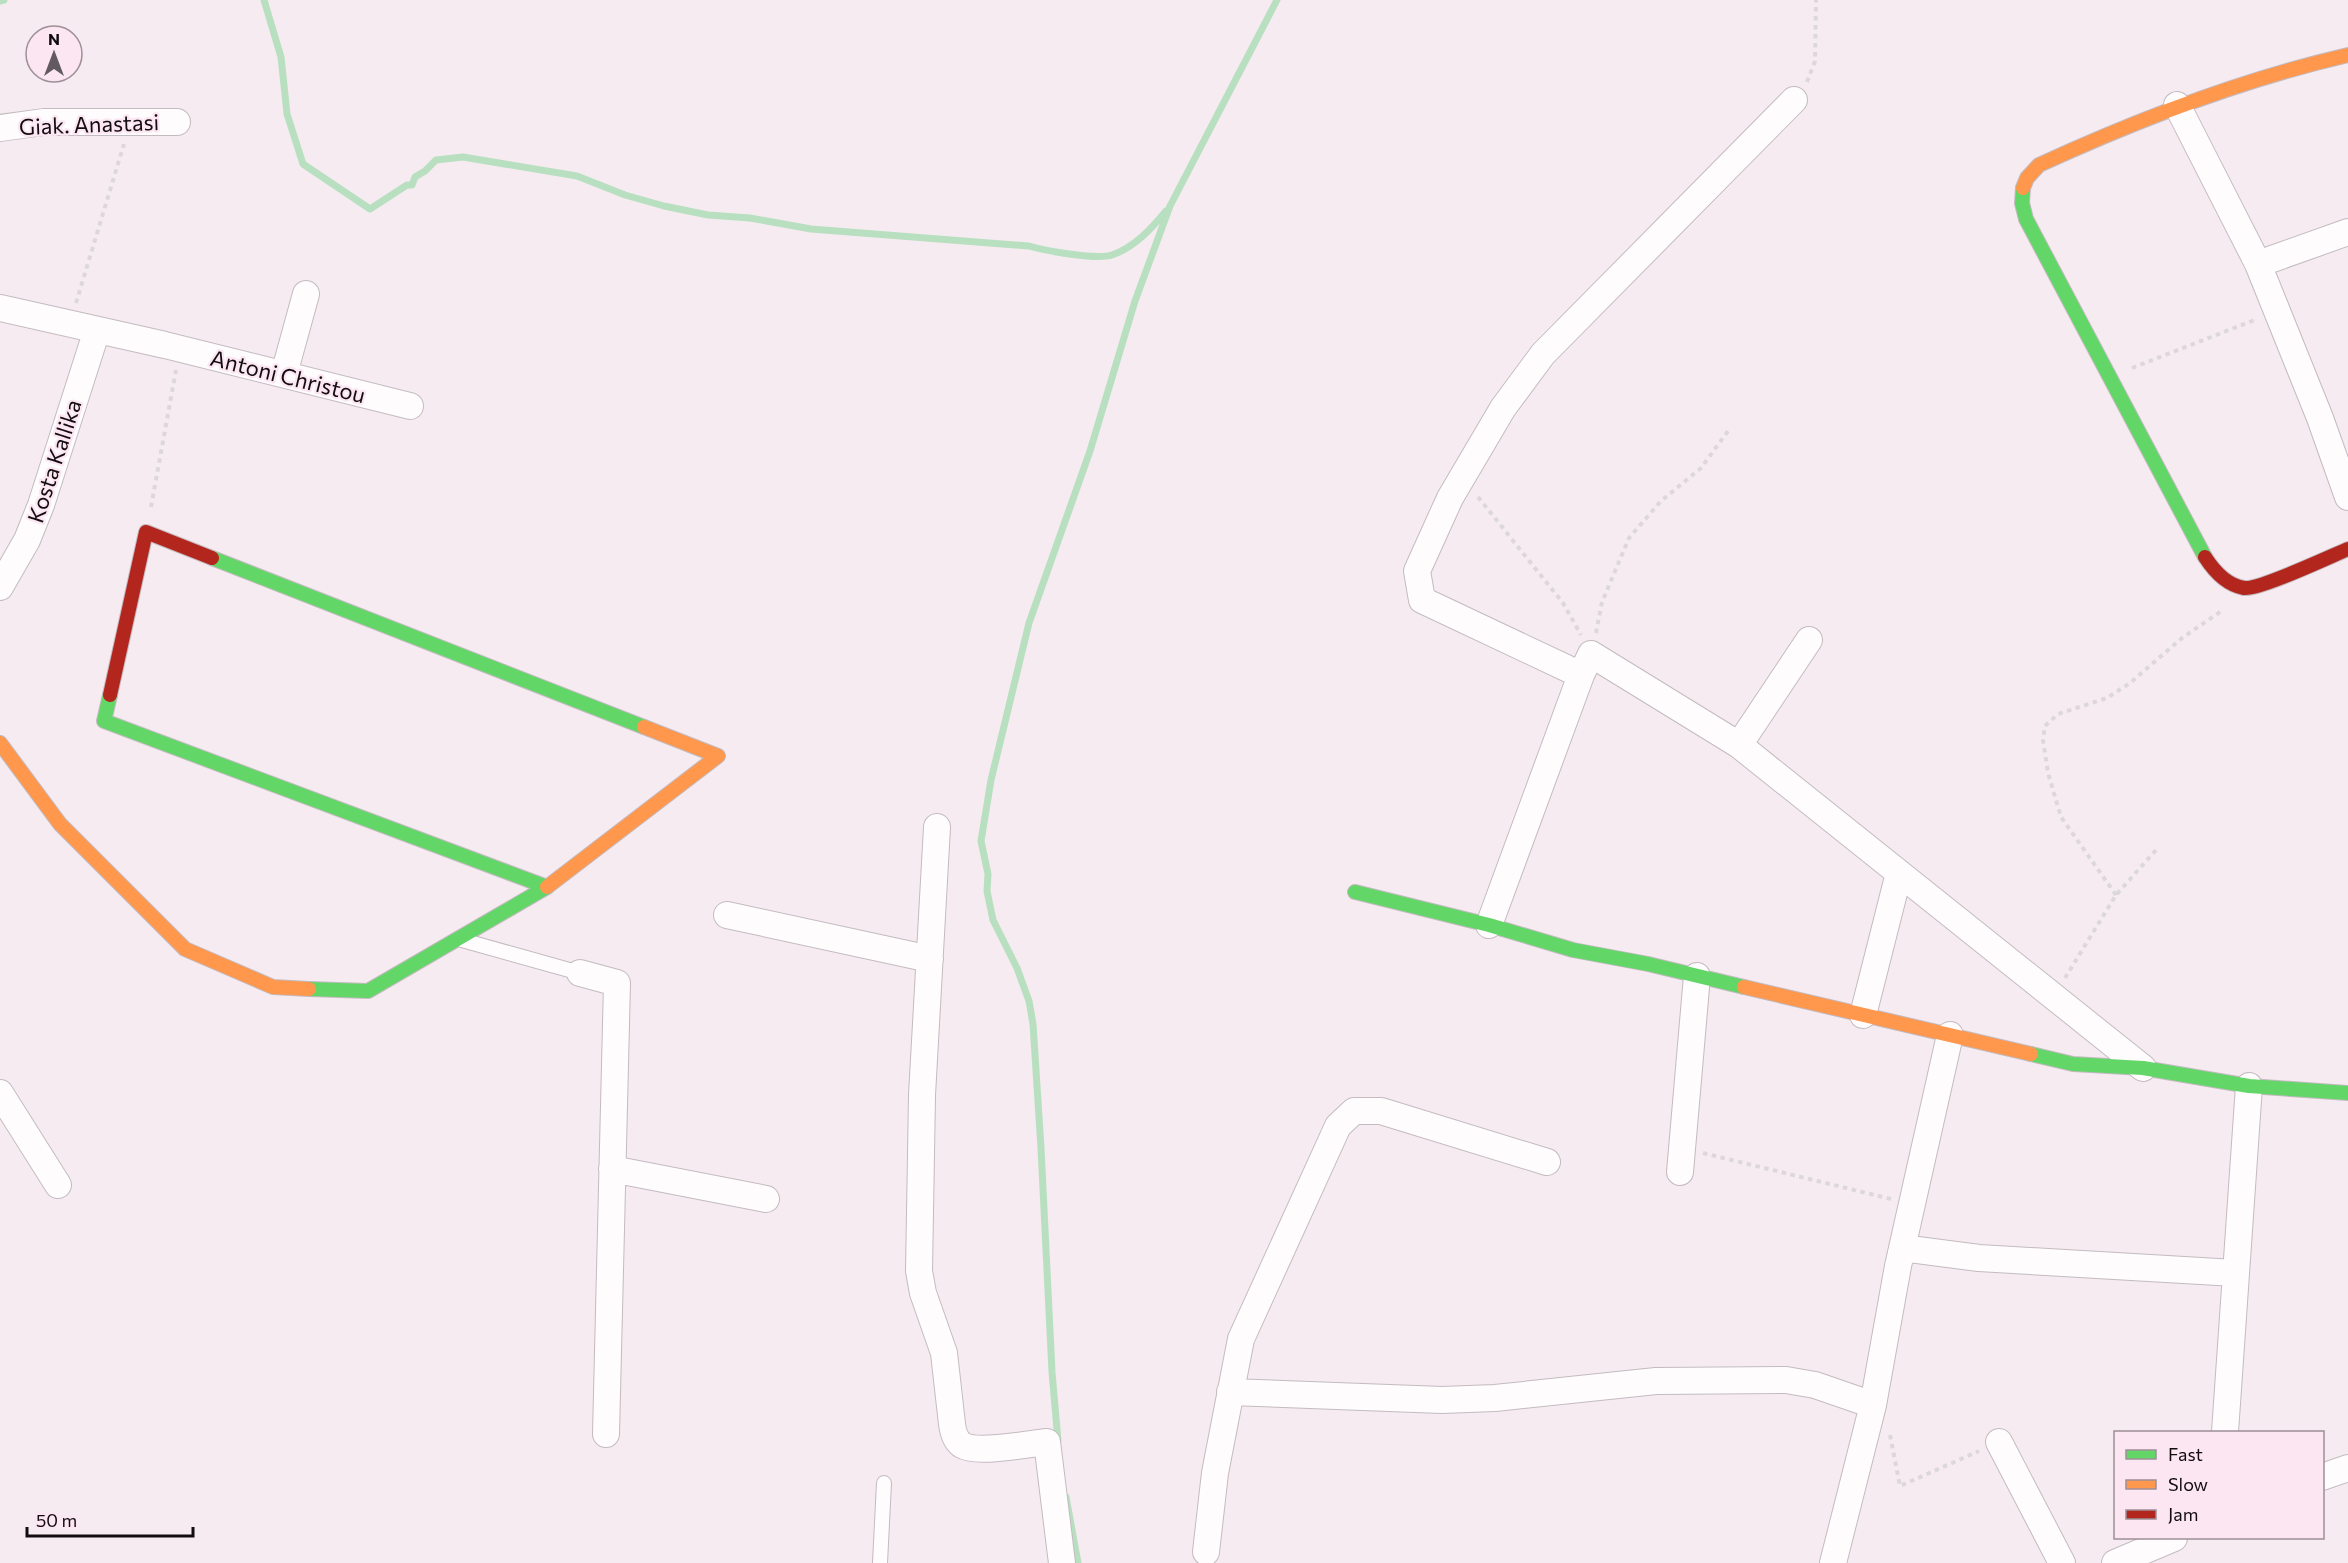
<svg xmlns="http://www.w3.org/2000/svg" width="2348" height="1563" font-family="Commissioner,sans-serif">
	<style>
		.lines { fill: none; stroke-linecap: round; stroke-linejoin: round }
		.stream { stroke: #b8e0c0; stroke-width: 7 }
		.lane-casing { stroke: #c3bbc0; stroke-width: 16 }
		.street-casing { stroke: #c3bbc0; stroke-width: 28 }
		.fast-casing { stroke: #c3bbc0; stroke-width: 16 }
		.slow-casing { stroke: #c3bbc0; stroke-width: 16 }
		.jam-casing { stroke: #c3bbc0; stroke-width: 16 }
		.path { stroke: #dcd8da; stroke-width: 4; stroke-dasharray: 4.5 4.5; stroke-linecap: butt }
		.lane { stroke: #fefcfd; stroke-width: 14 }
		.street { stroke: #fefcfd; stroke-width: 26 }
		.fast { stroke: #63d668; stroke-width: 14 }
		.slow { stroke: #ff974d; stroke-width: 14 }
		.jam { stroke: #b3261e; stroke-width: 14 }
		.labels { text-anchor: middle; dominant-baseline: central; stroke-width: 4.5; stroke-linejoin: round; paint-order: stroke }
		.street-label { font-size: 22px; fill: #120c0f; stroke: #fbe6f1 }
	</style>
	<rect width="100%" height="100%" fill="#f6ebf1"/>
	<g class="lines">
		<path class="stream" d="M 264,0 L 281,57 L 287,114 L 303,164 L 370,209 L 407,185 L 412,185 L 415,177 L 425,171 L 436,160 L 463,157 L 577,176 L 625,195 L 664,206 L 708,215 L 750,218 L 811,229 L 1029,246 C 1046,251 1097,260 1112,255 C 1135,247 1152,228 1166,211
			M 0,1 L 4,0
			M 1058,1441 L 1052,1372 L 1041,1148 L 1033,1024 L 1029,1001 L 1017,968 L 993,920 L 987,891 L 988,874 L 981,841 L 991,780 L 1029,623 L 1090,451 L 1135,301 L 1170,206 L 1277,0
			M 1066,1497 L 1078,1563"/>
		<g class="lane-casing">
			<path id="lane" d="M 462,940 L 580,973
				M 880,1563 L 884,1483"/>
		</g>
		<g class="street-casing">
			<path id="street" d="M 2177,105 L 2258,264 L 2320,418 L 2348,497
				M 0,128 L 44,122 L 177,122
				M 2258,264 L 2348,232
				M 0,308 L 165,345 L 410,406
				M 284,374 L 306,294
				M 0,587 L 27,540 L 41,505 L 97,330
				M 1581,675 L 1422,600 L 1417,571 L 1450,498 L 1503,408 L 1543,354 L 1794,100
				M 1739,745 L 1809,640
				M 937,827 L 922,1095 L 919,1271 L 923,1293 L 944,1353 L 952,1424 C 953,1432 955,1440 962,1445 C 977,1454 1028,1444 1047,1442 L 1062,1563
				M 727,915 L 930,959
				M 1489,925 L 1581,675 L 1591,654 L 1739,745 L 2143,1068
				M 580,973 L 617,983 L 606,1434
				M 1863,1015 L 1899,873
				M 0,1093 L 58,1185
				M 612,1169 L 766,1199
				M 1680,1172 L 1697,976
				M 1902,1248 L 1979,1258 L 2235,1273
				M 1230,1392 L 1442,1400 L 1495,1398 L 1656,1381 L 1786,1380 L 1815,1385 L 1873,1405
				M 2225,1432 L 2249,1086
				M 1999,1442 L 2062,1563
				M 2322,1477 L 2348,1468
				M 1206,1552 L 1215,1473 L 1241,1339 L 1338,1126 L 1354,1111 L 1381,1111 L 1547,1162
				M 1833,1563 L 1873,1405 L 1898,1266 L 1950,1035
				M 2115,1563 L 2174,1538"/>
		</g>
		<g class="fast-casing">
			<path id="fast" d="M 2023,188 L 2022,203 L 2026,219 L 2205,557
				M 212,558 L 644,727
				M 110,695 L 104,721 L 547,887 L 368,991 L 309,989
				M 1355,892 L 1489,925 L 1573,950 L 1648,964 L 1744,987
				M 2031,1054 L 2073,1064 L 2143,1068 L 2249,1086 L 2348,1093"/>
		</g>
		<g class="slow-casing">
			<path id="slow" d="M 2023,188 L 2027,178 L 2039,165 C 2139,119 2240,80 2348,55
				M 0,743 L 60,824 L 185,949 L 273,987 L 309,989
				M 547,887 L 718,756 L 644,727
				M 1744,987 L 2031,1054"/>
		</g>
		<g class="jam-casing">
			<path id="jam" d="M 2205,557 C 2214,571 2226,585 2244,588 C 2259,590 2329,557 2348,549
				M 110,695 L 146,532 L 212,558"/>
		</g>
		<path class="path" d="M 1807,82 L 1815,61 L 1816,0
			M 76,303 L 124,144
			M 2132,368 L 2257,319
			M 1478,497 L 1563,603 L 1581,635
			M 151,507 L 176,370
			M 1596,633 L 1602,602 L 1629,538 L 1661,501 L 1701,468 L 1728,431
			M 2116,895 L 2061,817 L 2048,773 L 2043,740 L 2045,726 L 2058,714 L 2107,698 L 2130,683 L 2182,638 L 2223,610
			M 2065,978 L 2116,895 L 2156,850
			M 1703,1153 L 1891,1199
			M 1890,1435 L 1900,1486 L 1979,1451"/>
		<use href="#lane" class="lane"/>
		<use href="#street" class="street"/>
		<use href="#fast" class="fast"/>
		<use href="#slow" class="slow"/>
		<use href="#jam" class="jam"/>
	</g>
	<g class="labels">
		<g class="street-label">
			<text transform="translate(89 124) rotate(-2)">Giak. Anastasi</text>
			<text transform="translate(288 376) rotate(14)">Antoni Christou</text>
			<text transform="translate(54 461) rotate(-72)">Kosta Kallika</text>
		</g>
	</g>
	<rect x="2114" y="1431" width="210" height="108" fill="#fbe6f1" stroke="#9e8f97" stroke-width="1.5"/>
	<rect x="2126" y="1450" width="30" height="9" fill="#63d668" stroke="#9e8f97" stroke-width="1.5"/>
	<text x="2168" y="1461" font-size="18" fill="#120c0f">Fast</text>
	<rect x="2126" y="1480" width="30" height="9" fill="#ff974d" stroke="#9e8f97" stroke-width="1.5"/>
	<text x="2168" y="1491" font-size="18" fill="#120c0f">Slow</text>
	<rect x="2126" y="1510" width="30" height="9" fill="#b3261e" stroke="#9e8f97" stroke-width="1.5"/>
	<text x="2168" y="1521" font-size="18" fill="#120c0f">Jam</text>
	<g transform="translate(54 54)"><circle r="28" fill="#fbe6f1" stroke="#9e8f97" stroke-width="1.5"/>
	<path d="M0-4.5L10 22L0 15L-10 22Z" fill="#625a5e"/>
	<text y="-9" font-size="16" font-weight="bold" text-anchor="middle" fill="#120c0f">N</text>
	</g>
	<path d="M27 1527v9h166v-9" fill="none" stroke="#120c0f" stroke-width="3"/>
	<text x="36" y="1527" font-size="18" fill="#120c0f" stroke="#fbe6f1" stroke-width="4.5" paint-order="stroke">50 m</text>
</svg>
